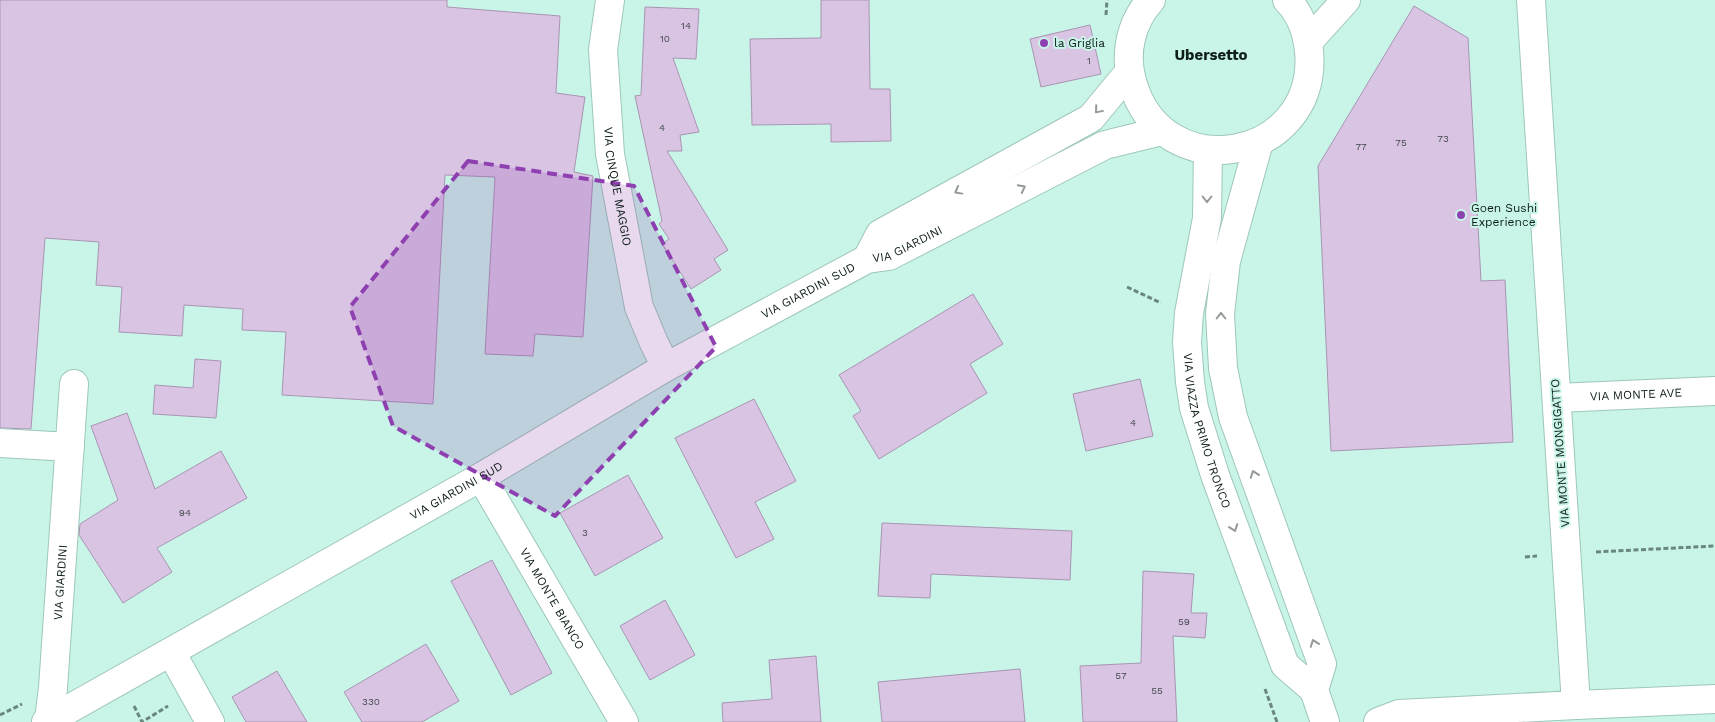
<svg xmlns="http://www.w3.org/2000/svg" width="1715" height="722" font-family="'Work Sans',sans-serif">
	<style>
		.building { fill: #d9c5e3; stroke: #a895b2 }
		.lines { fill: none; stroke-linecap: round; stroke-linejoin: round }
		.minor-casing { stroke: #9ec7bb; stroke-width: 30 }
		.major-casing { stroke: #9ec7bb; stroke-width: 30 }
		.path { stroke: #6a877e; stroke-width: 3; stroke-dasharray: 5 2.5; stroke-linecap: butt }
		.minor { stroke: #fff; stroke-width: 28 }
		.major { stroke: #fff; stroke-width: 28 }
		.oneway { stroke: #939a98 }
		.marked { fill: #8f40b0; fill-opacity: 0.2; stroke: #8f40b0; stroke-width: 4; stroke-dasharray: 10 6; stroke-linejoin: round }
		.poi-dot { fill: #8f40b0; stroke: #c9f4e8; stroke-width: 2 }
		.labels { text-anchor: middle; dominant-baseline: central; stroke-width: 4; stroke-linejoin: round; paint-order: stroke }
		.number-label { font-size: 10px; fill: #41484c }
		.poi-label { font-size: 12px; fill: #0e1e19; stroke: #c9f4e8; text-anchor: start }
		.street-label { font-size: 12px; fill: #0e1e19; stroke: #c9f4e8 }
		.quarter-label { font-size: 15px; font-weight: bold; fill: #0e1e19; stroke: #c9f4e8 }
	</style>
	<rect width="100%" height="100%" fill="#c9f4e8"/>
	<path class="building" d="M 0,0 L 447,0 L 447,7 L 560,16 L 556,93 L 585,97 L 574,172 L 593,176 L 583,337 L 535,334 L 533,356 L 485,354 L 495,177 L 445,175 L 433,404 L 282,395 L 286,332 L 242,330 L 243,309 L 184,305 L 182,336 L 119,332 L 122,287 L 96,285 L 99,242 L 45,238 L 31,429 L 0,428 Z
		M 821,0 L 869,0 L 870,89 L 890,89 L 891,141 L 831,142 L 831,124 L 752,125 L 750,39 L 821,38 Z
		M 1414,6 L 1468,38 L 1481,281 L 1505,280 L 1513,442 L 1331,451 L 1318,166 Z
		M 645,7 L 699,9 L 696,59 L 673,58 L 699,132 L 680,135 L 682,151 L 667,151 L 728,250 L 714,259 L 721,270 L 691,289 L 662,244 L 669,239 L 659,224 L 662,221 L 635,96 L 641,95 Z
		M 1090,25 L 1101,74 L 1041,87 L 1030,39 Z
		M 973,294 L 1003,344 L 970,364 L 987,393 L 879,459 L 853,416 L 861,411 L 839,375 Z
		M 195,359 L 221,361 L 216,418 L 153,414 L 155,385 L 193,388 Z
		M 1140,379 L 1153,436 L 1086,451 L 1073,394 Z
		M 754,399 L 796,481 L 755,502 L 774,539 L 736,558 L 675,438 Z
		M 127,413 L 155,489 L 221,451 L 247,498 L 157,548 L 172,572 L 123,603 L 79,535 L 80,524 L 118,500 L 91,426 Z
		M 628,475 L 663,538 L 595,576 L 560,513 Z
		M 882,523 L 1072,531 L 1070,580 L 931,574 L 930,598 L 878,596 Z
		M 492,560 L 552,673 L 511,695 L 451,581 Z
		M 1143,571 L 1194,574 L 1191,613 L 1207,613 L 1205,638 L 1173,636 L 1177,722 L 1083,722 L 1080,666 L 1141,663 Z
		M 665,600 L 695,655 L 650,680 L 620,626 Z
		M 426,644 L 459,701 L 422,722 L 362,722 L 344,692 Z
		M 816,656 L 821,722 L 723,722 L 722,703 L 772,699 L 769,660 Z
		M 1020,669 L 1025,722 L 882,722 L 878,682 Z
		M 277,671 L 307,722 L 246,722 L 232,697 Z"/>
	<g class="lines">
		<g class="minor-casing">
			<g id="minor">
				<path id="s1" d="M 610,0 L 603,50 L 610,154 L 639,307 L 654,343 L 666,367"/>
				<path d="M 1259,142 L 1226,261 L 1220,314 L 1223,368 L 1233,417 L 1322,664 L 1314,690"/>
				<path id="s2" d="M 1208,150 L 1207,218 L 1189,313 L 1187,342 L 1190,382 L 1194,408 L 1215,475 L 1285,665 L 1314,690 L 1325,722"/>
				<path id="s3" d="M 1557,398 L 1715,391"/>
				<path d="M 0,443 L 70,447"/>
				<path id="s4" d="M 481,477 L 624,722"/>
				<path d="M 171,652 L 210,722"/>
				<path d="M 1576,705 L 1715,699"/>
				<path id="s5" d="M 49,720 L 53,688 L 74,384"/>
				<path d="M 1378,722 L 1399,714 L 1576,705 L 1531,0"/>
			</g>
		</g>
		<g class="major-casing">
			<g id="major">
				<path d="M 1151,0 C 1131,22 1124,53 1132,81 C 1162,191 1319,161 1309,51 C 1307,33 1300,13 1287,0"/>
				<path d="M 1308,42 L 1346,0"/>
				<path d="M 867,259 L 880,234 L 1091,118 L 1129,72"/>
				<path id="s6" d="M 46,722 L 481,477 L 666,367 L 867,259 L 889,256 L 1105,145 L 1162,131"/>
			</g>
		</g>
		<path class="path" d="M 1106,15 L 1107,0
			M 1127,287 L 1161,303
			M 1596,552 L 1715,546
			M 1525,557 L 1537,556
			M 1265,689 L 1277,722
			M 134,706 L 142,722 L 168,706
			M 0,715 L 22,704"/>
		<use href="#minor" class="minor"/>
		<use href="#major" class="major"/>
	</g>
	<defs><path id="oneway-chevron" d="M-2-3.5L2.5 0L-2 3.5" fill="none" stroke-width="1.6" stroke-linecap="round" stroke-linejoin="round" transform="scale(1.25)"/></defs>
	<g class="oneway">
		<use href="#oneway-chevron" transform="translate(1098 110) rotate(130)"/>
		<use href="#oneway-chevron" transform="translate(1022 188) rotate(-27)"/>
		<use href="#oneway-chevron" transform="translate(958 191) rotate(151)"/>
		<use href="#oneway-chevron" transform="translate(1207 199) rotate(90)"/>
		<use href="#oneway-chevron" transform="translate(1221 316) rotate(-90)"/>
		<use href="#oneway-chevron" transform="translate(1254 474) rotate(-110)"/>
		<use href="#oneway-chevron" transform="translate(1234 528) rotate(70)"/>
		<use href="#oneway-chevron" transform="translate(1314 643) rotate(-110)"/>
	</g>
	<path class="marked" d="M 468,161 L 634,186 L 716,347 L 555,516 L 393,426 L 350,307 Z"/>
	<g class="poi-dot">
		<circle cx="1044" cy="43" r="5"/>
		<circle cx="1461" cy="215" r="5"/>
	</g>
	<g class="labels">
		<g class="number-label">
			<text x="686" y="25">14</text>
			<text x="665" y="38">10</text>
			<text x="1089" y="60">1</text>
			<text x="662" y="127">4</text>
			<text x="1443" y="138">73</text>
			<text x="1401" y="142">75</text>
			<text x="1361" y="146">77</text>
			<text x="1133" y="422">4</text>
			<text x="185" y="512">94</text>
			<text x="585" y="532">3</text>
			<text x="1184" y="621">59</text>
			<text x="1121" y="675">57</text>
			<text x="1157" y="690">55</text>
			<text x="371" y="701">330</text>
		</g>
		<g class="poi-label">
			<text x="1054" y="43">la Griglia</text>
			<text x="1471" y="208">Goen Sushi<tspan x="1471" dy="14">Experience</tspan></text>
		</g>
		<g class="street-label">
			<text stroke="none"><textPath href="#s1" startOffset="188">VIA CINQUE MAGGIO</textPath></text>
			<text stroke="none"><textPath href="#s6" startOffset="986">VIA GIARDINI</textPath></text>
			<text stroke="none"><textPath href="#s6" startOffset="876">VIA GIARDINI SUD</textPath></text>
			<text stroke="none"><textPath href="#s3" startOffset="79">VIA MONTE AVE</textPath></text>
			<text stroke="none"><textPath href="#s2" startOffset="285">VIA VIAZZA PRIMO TRONCO</textPath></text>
			<text transform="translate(1560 453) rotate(-94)">VIA MONTE MONGIGATTO</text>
			<text stroke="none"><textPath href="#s6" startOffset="471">VIA GIARDINI SUD</textPath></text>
			<text stroke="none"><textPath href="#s5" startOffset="138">VIA GIARDINI</textPath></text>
			<text stroke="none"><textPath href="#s4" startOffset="141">VIA MONTE BIANCO</textPath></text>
		</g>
		<g class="quarter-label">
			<text x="1211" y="55">Ubersetto</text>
		</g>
	</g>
</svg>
